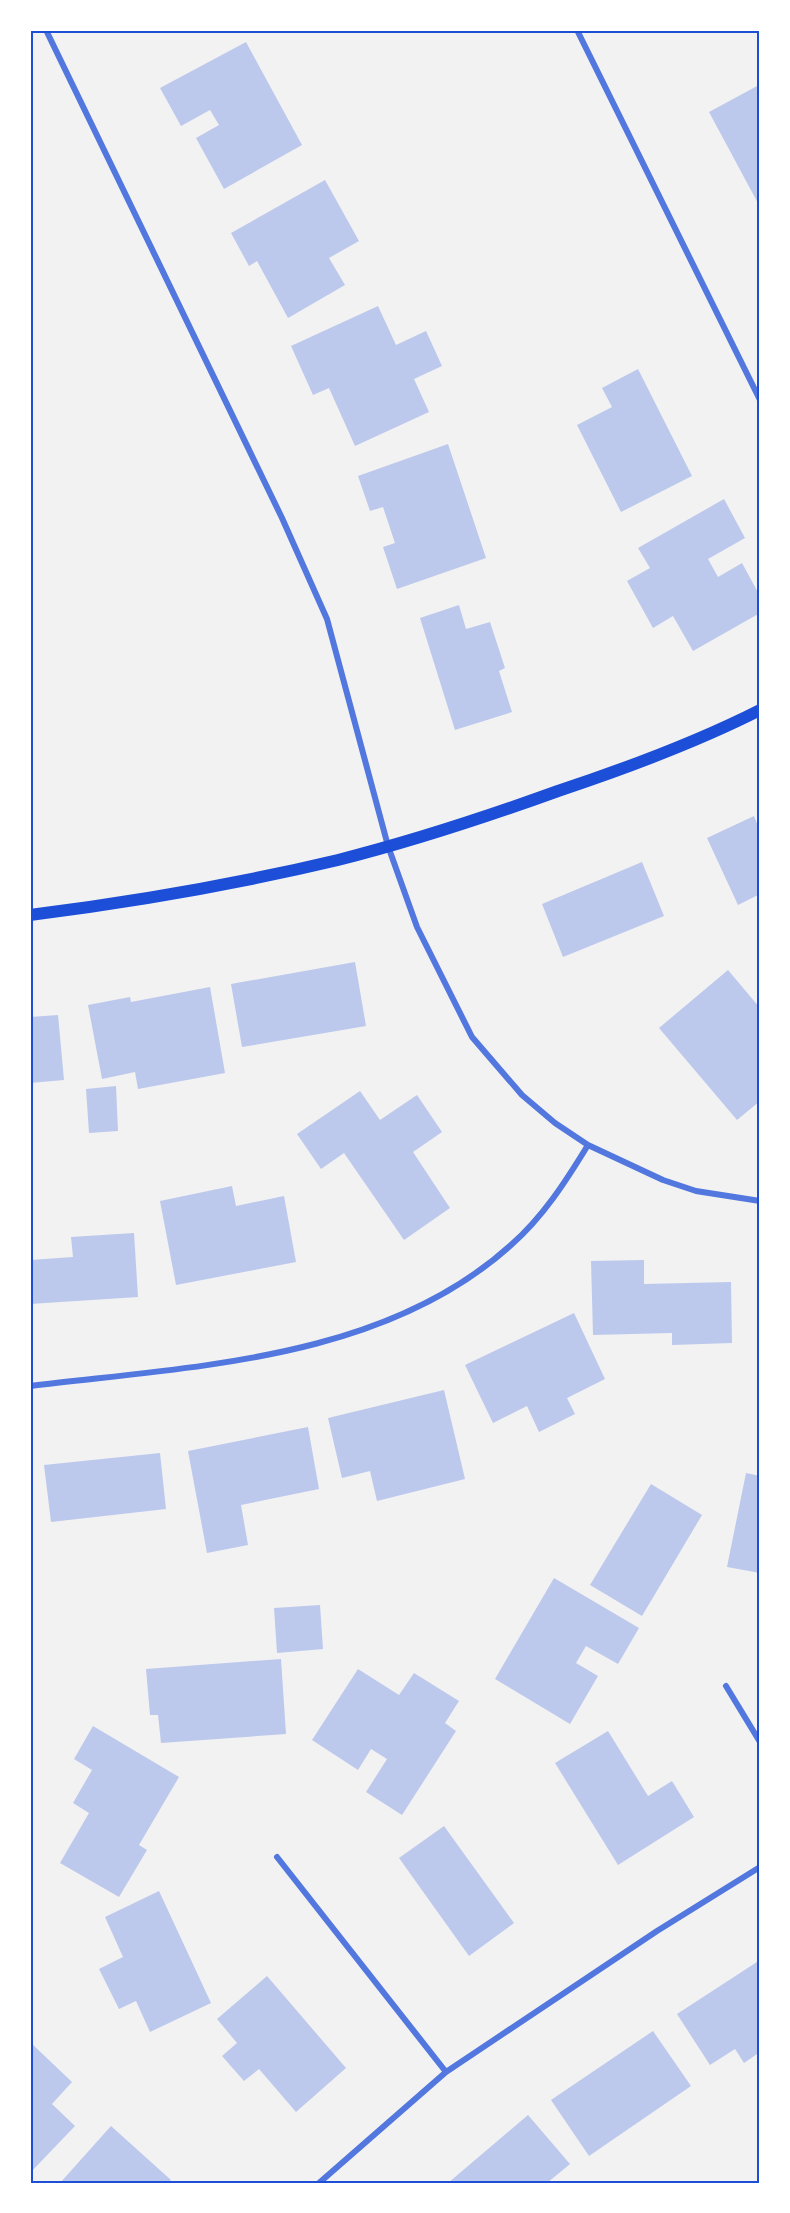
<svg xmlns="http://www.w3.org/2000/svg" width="790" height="2213" font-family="'Public Sans',sans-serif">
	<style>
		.building { fill: #bdc9ec }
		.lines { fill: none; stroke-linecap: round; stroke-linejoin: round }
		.minor { stroke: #5277de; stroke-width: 6 }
		.secondary { stroke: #1d4ed8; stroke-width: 12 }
		.neatline { fill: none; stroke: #1d4ed8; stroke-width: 2 }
	</style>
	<rect width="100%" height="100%" fill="#f2f2f2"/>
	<path class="building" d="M 246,42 L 302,145 L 224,189 L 196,138 L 219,125 L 210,110 L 181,126 L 160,88 Z
		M 759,85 L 760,88 L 760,207 L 709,112 Z
		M 325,180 L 359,241 L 329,258 L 345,285 L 288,318 L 257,261 L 249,266 L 231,233 Z
		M 378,306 L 396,345 L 426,331 L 442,366 L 414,379 L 429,412 L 355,446 L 329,388 L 313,395 L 291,346 Z
		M 638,369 L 692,476 L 621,512 L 577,425 L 612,407 L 602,388 Z
		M 448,444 L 486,558 L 397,589 L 383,547 L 395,543 L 383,507 L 370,511 L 358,476 Z
		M 724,499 L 745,538 L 708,559 L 718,577 L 742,563 L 760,596 L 760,613 L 693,651 L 673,616 L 653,628 L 627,581 L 650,568 L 638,548 Z
		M 459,605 L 466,629 L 490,622 L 505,668 L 499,671 L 512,712 L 455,730 L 420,618 Z
		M 754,816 L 760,831 L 760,894 L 738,905 L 707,838 Z
		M 642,862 L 664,916 L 563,957 L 542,904 Z
		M 355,962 L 366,1026 L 242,1047 L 231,984 Z
		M 728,970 L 760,1008 L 760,1101 L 737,1120 L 659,1028 Z
		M 210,987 L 225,1073 L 138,1089 L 135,1072 L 102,1079 L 88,1005 L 130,997 L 131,1002 Z
		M 58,1015 L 64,1080 L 30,1083 L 30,1017 Z
		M 116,1086 L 118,1131 L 89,1133 L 86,1089 Z
		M 360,1091 L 380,1120 L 417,1095 L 442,1132 L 413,1152 L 450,1208 L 404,1240 L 344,1153 L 321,1169 L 297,1134 Z
		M 232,1186 L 236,1206 L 284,1196 L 296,1262 L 176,1285 L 160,1201 Z
		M 134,1233 L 138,1297 L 30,1304 L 30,1260 L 73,1257 L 71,1237 Z
		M 644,1260 L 644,1284 L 731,1282 L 732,1343 L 672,1345 L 672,1333 L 593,1335 L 591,1261 Z
		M 574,1313 L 605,1379 L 567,1398 L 575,1414 L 539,1432 L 527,1406 L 493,1423 L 465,1365 Z
		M 444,1390 L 465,1479 L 377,1501 L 370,1471 L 342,1478 L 328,1418 Z
		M 308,1427 L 319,1489 L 241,1505 L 248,1545 L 207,1553 L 188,1451 Z
		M 160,1453 L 166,1509 L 51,1522 L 44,1465 Z
		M 746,1473 L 760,1476 L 760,1573 L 727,1567 Z
		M 651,1484 L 702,1515 L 642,1616 L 590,1585 Z
		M 554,1578 L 639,1628 L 618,1664 L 586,1646 L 576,1663 L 598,1676 L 570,1724 L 495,1679 Z
		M 320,1605 L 323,1649 L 277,1653 L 274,1608 Z
		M 281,1659 L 286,1734 L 161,1743 L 158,1715 L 150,1715 L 146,1669 Z
		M 358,1669 L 399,1695 L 414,1673 L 459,1701 L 445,1723 L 456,1731 L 402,1815 L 366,1792 L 387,1759 L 371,1749 L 358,1770 L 312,1740 Z
		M 93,1726 L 179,1777 L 139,1845 L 147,1850 L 119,1897 L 60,1863 L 89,1813 L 73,1803 L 92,1770 L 74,1759 Z
		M 608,1731 L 648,1796 L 672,1781 L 694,1817 L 618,1865 L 555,1763 Z
		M 444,1826 L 514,1923 L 469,1956 L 399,1858 Z
		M 159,1891 L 211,2003 L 150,2032 L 136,2001 L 119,2009 L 99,1969 L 123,1957 L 105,1917 Z
		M 760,1960 L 760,2052 L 744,2063 L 735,2049 L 710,2065 L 677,2014 Z
		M 267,1976 L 346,2068 L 296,2112 L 259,2069 L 244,2081 L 222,2056 L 237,2043 L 217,2019 Z
		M 653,2031 L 691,2086 L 589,2156 L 551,2100 Z
		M 30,2042 L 72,2082 L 52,2104 L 75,2126 L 30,2173 Z
		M 528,2115 L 570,2164 L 547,2183 L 448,2183 Z
		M 111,2126 L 171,2180 L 168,2183 L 60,2183 Z"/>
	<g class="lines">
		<path class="minor" d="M 46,30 L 282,518 L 327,619 L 388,846 L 417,927 L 472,1037 L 522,1095 L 555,1123 L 588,1145 L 663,1180 L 696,1191 L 760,1201
			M 577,30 L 760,400
			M 30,1386 C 192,1366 383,1361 511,1245 C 543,1217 566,1181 588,1145
			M 726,1686 L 760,1742
			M 277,1857 L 446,2072
			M 319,2183 L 446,2072 L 657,1931 L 760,1867"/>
		<path class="secondary" d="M 30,915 C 133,902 237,884 338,860 C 413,841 486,817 558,791 C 627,768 695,743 760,710"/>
	</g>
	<rect width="790" height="2213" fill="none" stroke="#ffffff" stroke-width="63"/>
	<rect x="32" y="32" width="726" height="2150" class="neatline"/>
</svg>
